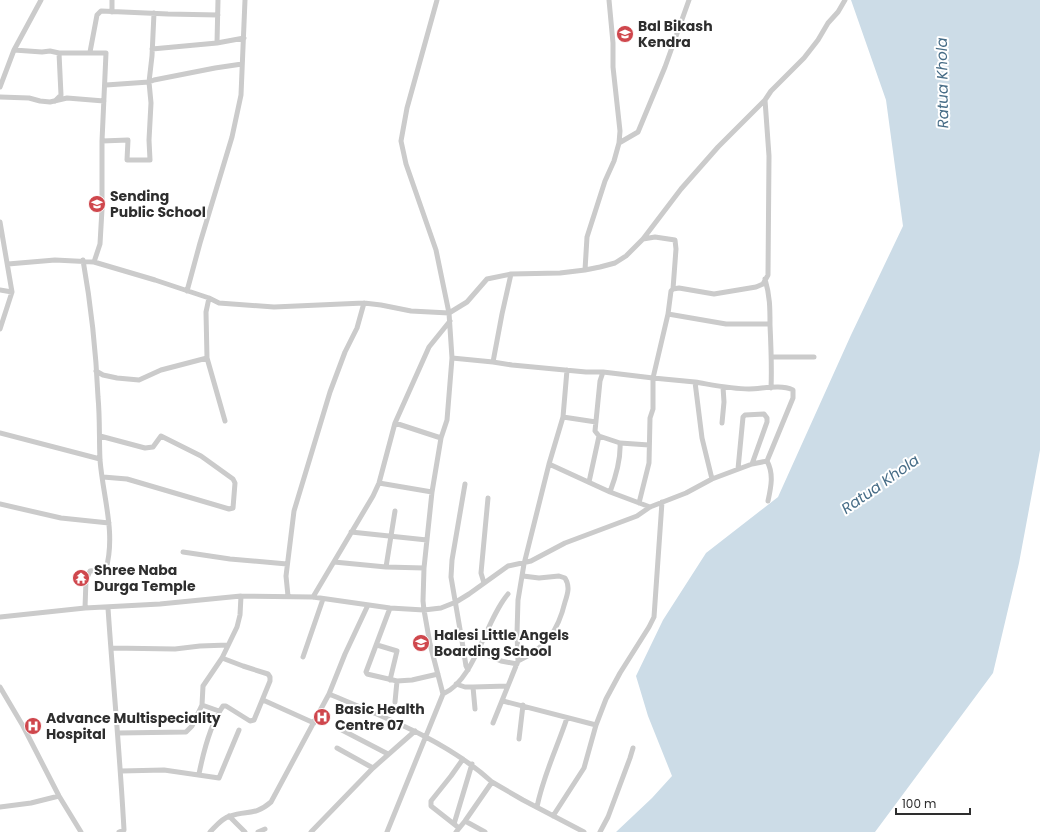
<svg xmlns="http://www.w3.org/2000/svg" width="1040" height="832" font-family="Poppins,sans-serif">
	<style>
		.water { fill: #ccdce7 }
		.lines { fill: none; stroke-linecap: round; stroke-linejoin: round }
		.minor { stroke: #cbcbcb; stroke-width: 5 }
		.labels { text-anchor: middle; dominant-baseline: central; stroke-width: 4; stroke-linejoin: round; paint-order: stroke }
		.poi-label { font-size: 14px; font-weight: bold; fill: #2e2e2e; stroke: #fff; text-anchor: start }
		.water-label { font-size: 15px; font-style: italic; fill: #466c86; stroke: #fff }
	</style>
	<rect width="100%" height="100%" fill="#fff"/>
	<path class="water" d="M 851,0 L 1040,0 L 1040,450 L 1019,563 L 993,673 L 875,832 L 616,832 L 652,798 L 672,776 L 648,716 L 636,676 L 663,620 L 706,553 L 778,497 L 851,335 L 903,226 L 886,100 Z"/>
	<g class="lines">
		<path class="minor" d="M 112,0 L 112,12
			M 437,0 L 407,108 L 401,141 L 406,164 L 436,250 L 449,313 L 452,358 L 447,420 L 441,438 L 432,492 L 424,568 L 423,601 L 424,610 L 441,608 L 456,602 L 469,594 L 508,566 L 531,561 L 565,543 L 637,516 L 650,507 L 686,493 L 712,479 L 752,464 L 767,461
			M 609,0 L 613,43 L 613,67 L 620,131 L 619,143
			M 217,43 L 218,0
			M 152,49 L 217,43 L 244,38
			M 14,50 L 42,52 L 50,51 L 59,53 L 106,53 L 102,141 L 102,209 L 100,244 L 94,262
			M 90,52 L 97,15 L 101,11 L 168,14 L 218,15
			M 106,85 L 149,82 L 154,80 L 215,68 L 242,64
			M 0,87 L 14,50 L 41,0
			M 0,97 L 29,98 L 40,101 L 50,102 L 67,98 L 104,101
			M 55,101 L 61,95 L 59,53
			M 102,141 L 128,140 L 127,160 L 150,160 L 149,140 L 151,103 L 149,82 L 152,56 L 154,13
			M 0,222 L 12,292 L 0,329
			M 643,239 L 655,237 L 675,240 L 676,249 L 673,289
			M 83,260 C 91,305 96,351 98,397 C 100,418 99,439 100,460 C 103,497 116,533 106,569 L 90,571 L 86,580 L 85,608
			M 8,264 L 55,260 L 94,262 L 155,280 L 209,298 L 219,303 L 274,307 L 364,303 L 381,305 L 411,311 L 449,313 L 467,302 L 487,279 L 511,274 L 560,273 L 585,270 L 587,237 L 605,181 L 614,161 L 619,143 L 638,132 L 665,67 L 689,0
			M 585,270 L 600,267 L 615,263 L 626,256 L 643,239 L 681,189 L 718,147 L 765,100
			M 765,279 C 770,296 770,308 770,325 C 771,346 772,367 771,388
			M 0,290 L 12,292
			M 187,291 L 200,243 L 232,137 L 241,95 L 245,0
			M 209,298 L 206,312 L 207,358 L 225,421
			M 668,314 L 726,324 L 770,324
			M 772,357 L 814,357
			M 452,358 L 493,362 L 512,365 L 586,372 L 603,372 L 653,378 L 668,314 L 671,291 L 673,289 L 679,288 L 714,294 L 756,287 L 763,284 L 768,275 L 769,156 L 765,100 L 771,91 L 804,58 L 818,40 L 828,23 L 838,12 L 845,0
			M 493,362 L 502,314 L 511,274
			M 96,371 L 103,375 L 117,378 L 139,380 L 161,370 L 207,358
			M 603,372 L 600,381 L 595,431 L 599,436 L 620,443 C 621,459 616,476 610,492
			M 695,382 C 713,385 731,389 749,389 C 762,389 780,384 793,390 L 793,398 L 767,461
			M 563,417 L 596,422
			M 395,423 L 441,438
			M 722,423 L 724,402 L 723,387
			M 0,433 L 100,459
			M 100,436 L 145,448 L 153,447 L 161,436 L 201,456 L 233,479 L 235,483 L 233,508 L 229,509 L 127,479 L 103,477
			M 620,443 L 649,445
			M 767,461 C 774,474 771,487 768,501
			M 549,464 L 610,492 L 650,507
			M 738,469 L 743,417 L 745,415 L 764,414 L 767,418 L 767,422 L 752,464
			M 589,482 L 599,436
			M 379,483 L 432,492
			M 465,484 L 452,560 L 451,577 L 462,641 L 466,666 L 468,670
			M 639,503 L 649,463 L 650,418 L 653,409 L 653,378 L 695,382 L 702,438 L 712,479
			M 0,504 L 61,518 L 109,523
			M 351,532 L 427,540
			M 183,552 L 230,559 L 287,564
			M 334,562 L 386,567 L 424,568
			M 386,567 L 395,511
			M 484,583 L 481,573 L 488,498
			M 288,596 L 286,576 L 294,511 L 330,392 L 345,352 L 357,328 L 364,303
			M 313,597 L 373,496 L 379,483 L 395,423 L 429,347 L 450,321
			M 108,608 C 113,682 120,756 124,830 L 119,832
			M 390,608 L 366,672 L 367,674 L 397,681 L 412,680 L 438,674
			M 0,617 L 85,608 L 160,604 L 241,596 L 313,597 L 390,608 L 424,610 L 430,644 L 443,694 L 387,832
			M 377,645 L 397,651 L 390,680
			M 111,648 L 175,649 L 200,646 L 228,645
			M 477,651 L 501,661 L 517,664
			M 303,657 L 323,599
			M 518,661 C 546,648 558,631 565,602 C 568,593 570,586 565,578 L 559,576 L 539,578 L 523,576
			M 456,684 L 465,687 L 473,687 L 475,709
			M 0,687 L 23,726 L 59,796 L 81,832
			M 473,687 L 508,686
			M 329,694 C 386,718 446,740 492,782 L 465,821 L 456,832
			M 443,694 C 475,680 485,621 508,594
			M 263,700 L 314,723
			M 503,701 L 596,725
			M 395,702 L 397,681
			M 202,705 L 219,711
			M 493,723 L 518,661 L 517,633 L 518,600 L 524,564 L 549,464 L 563,417 L 567,370
			M 338,728 L 388,754
			M 118,733 L 186,732 L 192,726 L 202,705 L 203,686 L 222,658 L 237,627 L 240,615 L 241,596
			M 519,739 L 523,705
			M 337,748 L 373,768
			M 121,771 L 164,770 L 219,778 L 239,730
			M 199,774 C 203,754 211,723 223,706 L 226,706 L 250,721 L 254,720 L 270,681 L 270,677 L 268,674 L 243,666 L 222,658
			M 492,782 L 523,800 L 584,832
			M 0,807 L 31,803 L 59,796
			M 537,807 C 543,776 557,748 567,718
			M 229,816 L 245,832
			M 553,816 L 584,768 L 596,725 L 606,699 L 620,673 L 649,627 L 654,617 L 662,502
			M 465,821 L 485,832
			M 454,824 L 472,764
			M 459,828 L 431,806 L 431,801 L 451,776 L 463,759
			M 210,832 C 216,826 222,818 230,816 C 247,810 255,816 271,802 L 329,694 L 345,654 L 368,605
			M 258,832 L 265,829
			M 311,832 L 373,768 L 415,731
			M 600,832 L 608,817 L 630,758 L 633,748"/>
	</g>
	<defs>
		<g id="school-disc" transform="scale(0.9)"><circle r="9.5" fill="#cf474d" stroke="#fff"/><path d="M0-5L7-2L0 1L-7-2ZM-4 1L0 2.5L4 1V4Q0 6-4 4Z" fill="#fff"/></g>
		<g id="temple-disc" transform="scale(0.9)"><circle r="9.5" fill="#cf474d" stroke="#fff"/><path d="M0-6L5-2H3V0L6.5 2.5H4V6H1.5V3h-3V6H-4V2.5H-6.5L-3 0V-2H-5Z" fill="#fff"/></g>
		<g id="hospital-disc" transform="scale(0.9)"><circle r="9.5" fill="#cf474d" stroke="#fff"/><path d="M-5-5h3v3.5h4V-5h3V5h-3V1.5h-4V5h-3Z" fill="#fff"/></g>
	</defs>
	<g fill-rule="evenodd">
		<use href="#school-disc" x="625" y="34"/>
		<use href="#school-disc" x="97" y="204"/>
		<use href="#temple-disc" x="81" y="578"/>
		<use href="#school-disc" x="421" y="643"/>
		<use href="#hospital-disc" x="322" y="717"/>
		<use href="#hospital-disc" x="33" y="726"/>
	</g>
	<g class="labels">
		<g class="poi-label">
			<text x="638" y="26">Bal Bikash<tspan x="638" dy="16">Kendra</tspan></text>
			<text x="110" y="196">Sending<tspan x="110" dy="16">Public School</tspan></text>
			<text x="94" y="570">Shree Naba<tspan x="94" dy="16">Durga Temple</tspan></text>
			<text x="434" y="635">Halesi Little Angels<tspan x="434" dy="16">Boarding School</tspan></text>
			<text x="335" y="709">Basic Health<tspan x="335" dy="16">Centre 07</tspan></text>
			<text x="46" y="718">Advance Multispeciality<tspan x="46" dy="16">Hospital</tspan></text>
		</g>
		<g class="water-label">
			<text transform="translate(942 83) rotate(-91)">Ratua Khola</text>
			<text transform="translate(880 484) rotate(-35)">Ratua Khola</text>
		</g>
	</g>
	<path d="M896 808v6h74v-6" fill="none" stroke="#2e2e2e" stroke-width="2"/>
	<text x="902" y="808" font-size="12" fill="#2e2e2e" stroke="#ffffff" stroke-width="3" paint-order="stroke">100 m</text>
</svg>
